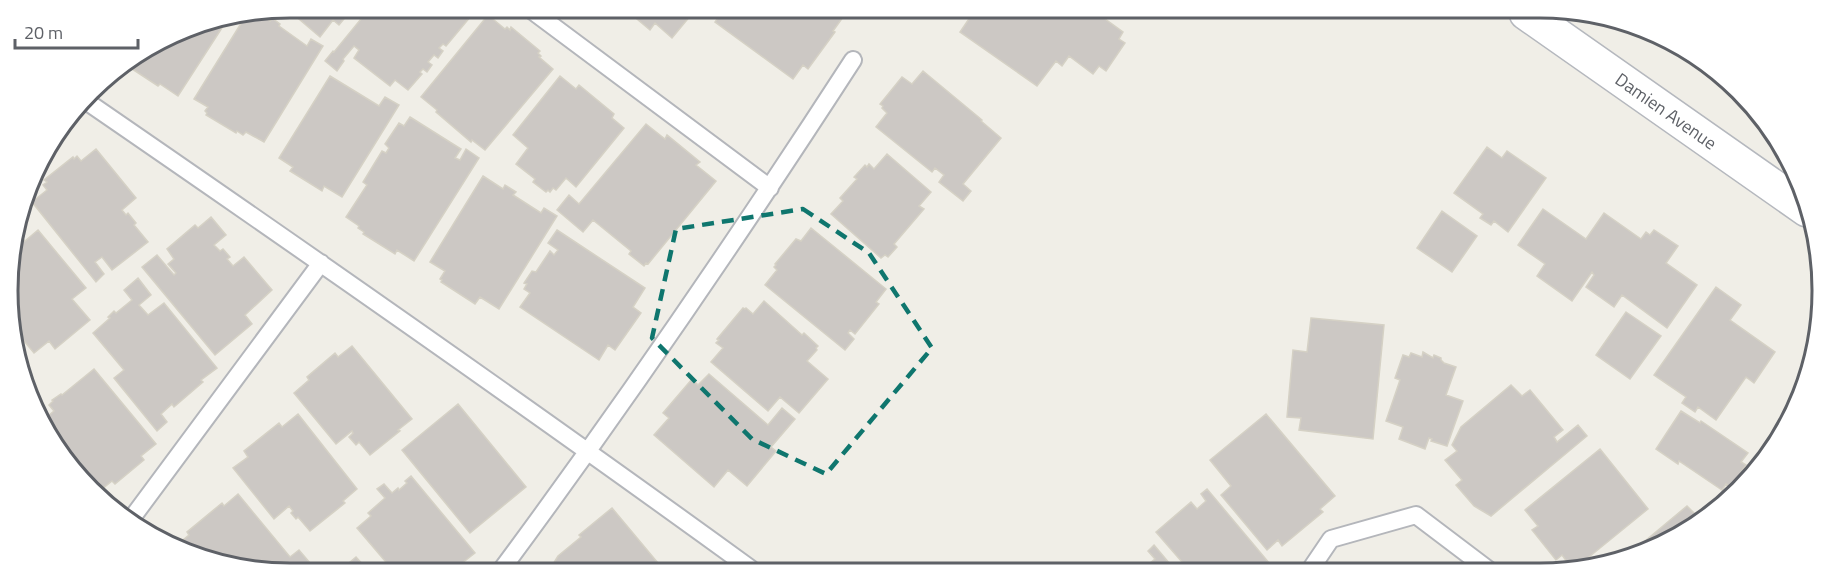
<svg xmlns="http://www.w3.org/2000/svg" width="1830" height="581" font-family="'Titillium Web',sans-serif">
	<style>
		.building { fill: #ccc8c4; stroke: #d5d1c5; stroke-width: 1.5 }
		.lines { fill: none; stroke-linecap: round; stroke-linejoin: round }
		.lane-casing { stroke: #b4b6bb; stroke-width: 20 }
		.secondary-casing { stroke: #b5b8be; stroke-width: 36 }
		.lane { stroke: #fff; stroke-width: 16 }
		.secondary { stroke: #fff; stroke-width: 33 }
		.marked { fill: none; stroke: #0f766e; stroke-width: 4.5; stroke-dasharray: 12 8; stroke-linejoin: round }
		.labels { text-anchor: middle; dominant-baseline: central; stroke-width: 4.5; stroke-linejoin: round; paint-order: stroke }
		.street-label { font-size: 18px; fill: #5e6167; stroke: #fff }
		.rim { fill: none; stroke: #5e6167; stroke-width: 3 }
	</style>
	<rect width="100%" height="100%" fill="#f0eee7"/>
	<path class="building" d="M 286,8 L 353,8 L 339,25 L 333,20 L 320,37 Z
		M 370,8 L 474,8 L 476,10 L 446,46 L 443,44 L 439,48 L 443,51 L 438,58 L 434,55 L 428,62 L 432,65 L 427,72 L 423,69 L 420,72 L 422,74 L 408,90 L 395,80 L 390,86 L 354,58 L 359,50 L 354,46 L 343,59 L 344,61 L 337,71 L 325,61 L 333,51 L 334,52 Z
		M 625,9 L 696,9 L 672,38 L 655,23 L 650,30 Z
		M 724,9 L 842,10 L 846,13 L 833,31 L 835,32 L 808,69 L 803,65 L 793,79 L 715,22 Z
		M 975,10 L 1094,11 L 1123,32 L 1119,39 L 1125,43 L 1106,71 L 1099,66 L 1093,74 L 1069,56 L 1062,66 L 1056,61 L 1037,86 L 960,32 Z
		M 255,15 L 262,19 L 264,17 L 270,21 L 272,18 L 280,24 L 279,26 L 307,46 L 311,39 L 323,46 L 264,142 L 246,132 L 243,135 L 237,131 L 236,133 L 206,115 L 207,113 L 205,111 L 208,107 L 194,99 L 245,17 Z
		M 488,15 L 505,29 L 507,27 L 510,30 L 511,27 L 540,51 L 538,53 L 541,56 L 539,57 L 553,69 L 485,150 L 472,140 L 471,142 L 436,112 L 437,110 L 421,97 Z
		M 227,20 L 178,96 L 160,84 L 158,86 L 126,65 L 183,29 Z
		M 923,71 L 982,120 L 981,121 L 1001,138 L 963,184 L 971,191 L 963,201 L 939,182 L 944,175 L 935,168 L 932,172 L 876,127 L 887,113 L 882,108 L 883,106 L 880,104 L 902,77 L 912,84 Z
		M 330,76 L 379,106 L 385,97 L 399,105 L 342,197 L 324,186 L 322,191 L 290,171 L 293,167 L 279,158 Z
		M 560,76 L 576,89 L 579,85 L 614,114 L 612,118 L 624,128 L 576,187 L 566,178 L 556,190 L 553,188 L 550,192 L 548,190 L 546,192 L 533,182 L 535,179 L 516,164 L 528,148 L 513,135 Z
		M 410,117 L 461,149 L 455,158 L 460,160 L 466,149 L 479,158 L 414,261 L 397,250 L 395,254 L 363,234 L 364,232 L 358,228 L 359,226 L 346,217 L 367,185 L 363,182 L 382,151 L 386,153 L 389,148 L 385,144 L 399,123 L 404,126 Z
		M 646,124 L 665,139 L 667,135 L 700,162 L 696,165 L 716,181 L 648,264 L 646,263 L 644,266 L 629,254 L 631,251 L 593,220 L 583,232 L 557,210 L 569,195 L 579,204 Z
		M 1487,147 L 1502,158 L 1507,151 L 1546,178 L 1508,232 L 1494,221 L 1491,225 L 1480,218 L 1483,214 L 1454,193 Z
		M 96,149 L 136,198 L 122,210 L 126,215 L 128,213 L 136,223 L 134,225 L 148,242 L 112,270 L 102,257 L 95,262 L 104,274 L 96,282 L 32,202 L 47,190 L 43,185 L 47,182 L 44,180 L 73,157 L 74,159 L 77,156 L 81,161 Z
		M 887,154 L 931,192 L 919,206 L 924,209 L 894,244 L 897,247 L 888,257 L 885,255 L 881,258 L 831,214 L 843,201 L 840,198 L 857,179 L 854,177 L 865,165 L 867,167 L 869,164 L 874,169 Z
		M 483,176 L 503,189 L 505,185 L 516,192 L 513,195 L 541,213 L 544,208 L 557,216 L 499,309 L 480,297 L 475,304 L 441,282 L 442,280 L 440,279 L 445,271 L 430,262 Z
		M 1543,209 L 1586,239 L 1604,213 L 1641,239 L 1646,232 L 1650,235 L 1654,230 L 1678,246 L 1666,263 L 1697,285 L 1667,328 L 1622,295 L 1614,307 L 1586,287 L 1594,275 L 1592,272 L 1572,301 L 1537,276 L 1545,264 L 1518,245 Z
		M 1442,211 L 1477,236 L 1452,272 L 1417,248 Z
		M 211,217 L 226,235 L 214,245 L 220,251 L 223,249 L 230,257 L 227,259 L 233,266 L 244,257 L 272,290 L 245,315 L 252,324 L 215,355 L 142,267 L 157,255 L 174,275 L 176,273 L 168,264 L 174,259 L 167,249 L 195,225 L 198,228 Z
		M 811,228 L 886,289 L 876,302 L 879,304 L 855,334 L 850,330 L 848,333 L 854,339 L 845,350 L 765,285 L 777,270 L 774,267 L 776,265 L 775,264 L 796,239 L 801,241 Z
		M 38,230 L 86,288 L 72,299 L 90,320 L 55,349 L 49,341 L 34,353 L 15,330 L 10,254 L 16,235 L 17,237 L 19,235 L 25,241 Z
		M 557,230 L 645,288 L 633,307 L 641,313 L 615,350 L 608,345 L 599,360 L 520,307 L 530,293 L 524,289 L 527,284 L 524,283 L 532,271 L 536,272 L 550,251 L 554,255 L 558,250 L 548,243 Z
		M 138,278 L 151,295 L 139,305 L 148,315 L 164,303 L 217,368 L 201,380 L 203,382 L 174,407 L 172,404 L 161,414 L 167,422 L 157,431 L 114,378 L 124,370 L 93,333 L 110,318 L 108,317 L 114,311 L 116,313 L 132,300 L 124,290 Z
		M 1716,287 L 1741,305 L 1730,320 L 1775,352 L 1754,383 L 1746,377 L 1716,420 L 1698,407 L 1695,412 L 1682,403 L 1686,397 L 1654,375 Z
		M 764,301 L 802,335 L 804,333 L 818,346 L 816,348 L 817,350 L 807,361 L 828,379 L 799,413 L 780,397 L 768,411 L 711,362 L 723,348 L 716,343 L 719,340 L 717,339 L 743,308 L 745,309 L 746,308 L 753,314 Z
		M 1626,312 L 1661,336 L 1630,379 L 1596,355 Z
		M 1311,318 L 1384,325 L 1373,439 L 1299,430 L 1301,418 L 1287,417 L 1293,350 L 1307,352 Z
		M 352,346 L 412,419 L 398,430 L 400,431 L 370,455 L 359,442 L 356,445 L 349,437 L 353,433 L 352,431 L 336,444 L 294,393 L 309,380 L 307,377 L 335,353 L 338,357 Z
		M 1423,352 L 1433,358 L 1434,355 L 1441,358 L 1441,360 L 1444,363 L 1456,367 L 1446,395 L 1463,401 L 1447,446 L 1431,441 L 1432,439 L 1429,438 L 1425,449 L 1399,439 L 1403,427 L 1386,421 L 1400,380 L 1395,378 L 1403,355 L 1409,357 L 1411,353 L 1422,357 Z
		M 19,368 L 34,387 L 29,391 Z
		M 94,369 L 156,444 L 141,456 L 144,460 L 115,484 L 112,481 L 101,490 L 106,499 L 55,448 L 43,420 L 54,411 L 49,405 L 53,401 L 52,400 L 61,394 L 62,395 Z
		M 709,374 L 768,425 L 782,408 L 795,419 L 771,447 L 776,451 L 747,486 L 728,470 L 714,487 L 654,435 L 669,418 L 663,413 L 692,379 L 698,385 Z
		M 1511,385 L 1522,396 L 1530,390 L 1563,430 L 1554,437 L 1557,442 L 1578,425 L 1587,436 L 1491,516 L 1474,506 L 1456,485 L 1462,480 L 1445,460 L 1457,451 L 1452,445 L 1461,427 Z
		M 458,404 L 526,487 L 470,533 L 402,450 Z
		M 1681,411 L 1700,423 L 1701,421 L 1748,453 L 1741,462 L 1746,465 L 1731,487 L 1726,484 L 1722,490 L 1679,461 L 1678,464 L 1656,449 Z
		M 298,414 L 357,489 L 343,501 L 345,503 L 310,531 L 298,517 L 296,519 L 291,513 L 293,511 L 289,506 L 274,519 L 233,468 L 248,457 L 244,451 L 279,423 L 282,427 Z
		M 1266,414 L 1335,496 L 1320,509 L 1323,512 L 1282,546 L 1278,540 L 1267,550 L 1221,495 L 1231,486 L 1210,460 Z
		M 1600,449 L 1648,509 L 1573,570 L 1562,555 L 1556,560 L 1532,530 L 1538,526 L 1525,510 Z
		M 411,476 L 475,553 L 461,564 L 463,567 L 461,569 L 391,568 L 357,528 L 371,516 L 368,513 L 385,498 L 377,489 L 384,484 L 392,493 L 398,488 L 399,490 L 407,483 L 405,481 Z
		M 1207,489 L 1275,570 L 1189,570 L 1156,532 L 1191,502 L 1197,509 L 1206,501 L 1201,494 Z
		M 238,494 L 290,557 L 299,550 L 311,564 L 305,568 L 235,568 L 178,544 L 189,535 L 187,532 L 222,503 L 224,506 Z
		M 1687,506 L 1700,519 L 1664,544 L 1627,556 Z
		M 612,508 L 663,569 L 550,569 L 558,556 L 581,537 L 579,535 Z
		M 1154,545 L 1175,570 L 1141,570 L 1155,559 L 1148,551 Z
		M 356,557 L 366,568 L 355,568 L 350,562 Z"/>
	<g class="lines">
		<g class="lane-casing">
			<path id="lane" d="M 530,9 L 770,188
				M 86,101 C 310,255 532,410 751,569
				M 129,522 L 321,263
				M 502,569 C 625,403 741,233 853,60
				M 1310,570 L 1331,539 L 1416,515 L 1490,571"/>
		</g>
		<g class="secondary-casing">
			<path id="secondary" d="M 1526,13 L 1807,210"/>
		</g>
		<use href="#lane" class="lane"/>
		<use href="#secondary" class="secondary"/>
	</g>
	<path class="marked" d="M 803,209 L 869,253 L 932,348 L 826,474 L 752,439 L 652,338 L 676,229 Z"/>
	<g class="labels">
		<g class="street-label">
			<text transform="translate(1666 111) rotate(35)">Damien Avenue</text>
		</g>
	</g>
	<path d="M0 0H1830V581H0ZM290 18H1540A272 272 0 0 1 1812 290V291A272 272 0 0 1 1540 563H290A272 272 0 0 1 18 291V290A272 272 0 0 1 290 18Z" fill="#fff" fill-rule="evenodd"/>
	<path class="rim" d="M290 18H1540A272 272 0 0 1 1812 290V291A272 272 0 0 1 1540 563H290A272 272 0 0 1 18 291V290A272 272 0 0 1 290 18Z"/>
	<path d="M15 39v9h123v-9" fill="none" stroke="#5e6167" stroke-width="3"/>
	<text x="24" y="39" font-size="18" fill="#5e6167" stroke="#ffffff" stroke-width="4.5" paint-order="stroke">20 m</text>
</svg>
